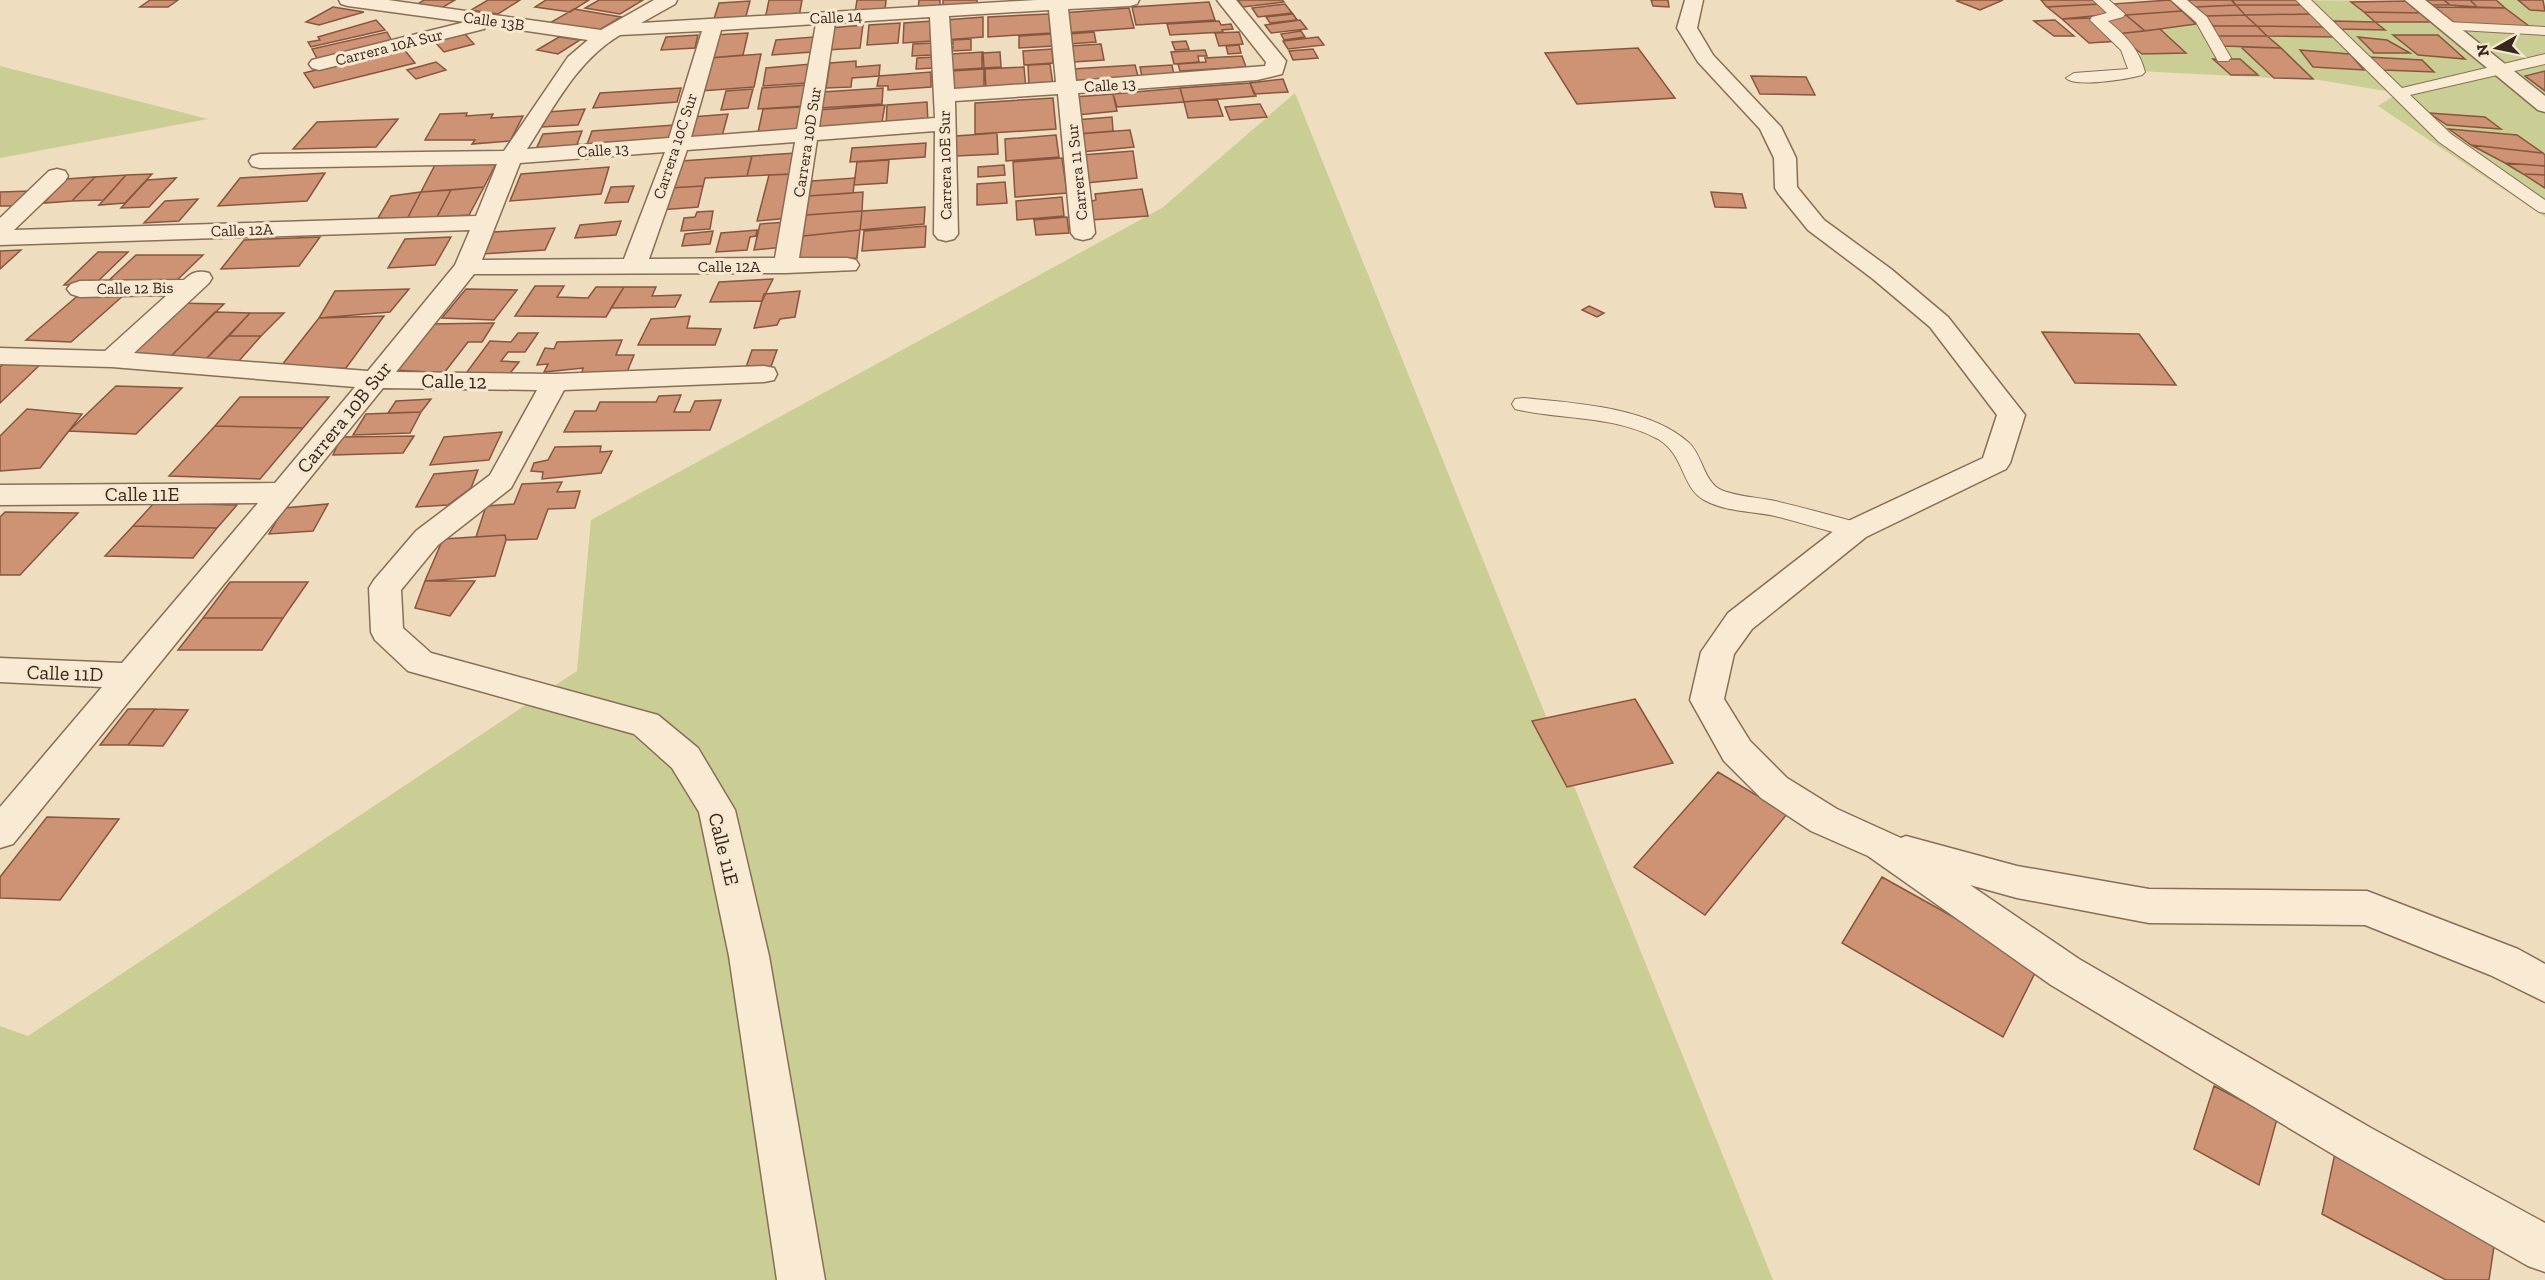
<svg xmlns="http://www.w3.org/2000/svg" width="2545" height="1280" font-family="'Zilla Slab',serif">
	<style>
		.green { fill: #cacd94 }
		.building { fill: #ce9375; stroke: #88553d; stroke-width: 1.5 }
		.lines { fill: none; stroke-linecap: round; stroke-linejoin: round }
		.lane-casing { stroke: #886e57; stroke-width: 2 }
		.street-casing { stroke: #886e57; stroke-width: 3 }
		.lane { fill: #f9ebd3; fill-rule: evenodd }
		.street { fill: #f9ebd3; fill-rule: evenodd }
		.labels { text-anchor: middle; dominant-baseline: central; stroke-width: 6; stroke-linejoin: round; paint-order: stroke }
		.far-street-label { font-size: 16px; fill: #37271c; stroke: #f6e8d0 }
		.street-label { font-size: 20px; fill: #37271c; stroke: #f6e8d0 }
	</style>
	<rect width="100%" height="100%" fill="#efddc0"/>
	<path class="green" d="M 2231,0 L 2409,1 L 2352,2 L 2375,22 L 2436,22 L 2420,5 L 2504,8 L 2496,0 L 2518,0 L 2530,10 L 2545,11 L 2545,217 L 2378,106 L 2398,93 L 2313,79 L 2267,36 L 2329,29 L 2384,30 L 2375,22 L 2320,21 L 2236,5 Z
		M 2196,24 L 2222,57 L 2222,46 L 2241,47 L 2274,78 L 2138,71 L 2135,55 L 2185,53 L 2160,29 Z
		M 0,66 L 208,119 L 0,158 Z
		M 1295,93 L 1773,1280 L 0,1280 L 0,1026 L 28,1036 L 577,671 L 591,520 L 1162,208 Z"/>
	<path class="building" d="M 150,0 L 178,0 L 168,7 L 140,7 Z
		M 424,0 L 455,0 L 438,10 L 413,7 Z
		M 488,0 L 520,0 L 498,14 L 471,10 Z
		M 546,0 L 589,0 L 570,12 L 535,7 Z
		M 599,0 L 643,0 L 620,14 L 585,8 Z
		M 769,0 L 802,0 L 799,17 L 765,19 Z
		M 857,0 L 886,0 L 885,11 L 855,13 Z
		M 919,0 L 940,0 L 940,9 L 918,10 Z
		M 943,0 L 977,0 L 977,7 L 943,9 Z
		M 1238,0 L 1282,0 L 1284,2 L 1243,7 Z
		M 1651,0 L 1668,0 L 1669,7 L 1653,6 Z
		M 1960,0 L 2003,0 L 1980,10 L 1957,1 Z
		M 2041,0 L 2095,0 L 2101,4 L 2047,7 Z
		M 2170,0 L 2182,11 L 2126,15 L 2112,4 Z
		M 2187,0 L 2231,0 L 2236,5 L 2196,7 Z
		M 2232,0 L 2297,0 L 2302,5 L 2236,5 Z
		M 2425,0 L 2444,0 L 2450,5 L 2431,5 Z
		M 2444,0 L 2470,0 L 2477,7 L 2450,5 Z
		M 2470,0 L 2496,0 L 2505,8 L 2477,7 Z
		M 2518,0 L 2543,0 L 2545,11 L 2530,10 Z
		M 750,1 L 745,20 L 713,22 L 719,3 Z
		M 2409,1 L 2424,13 L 2364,12 L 2351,2 Z
		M 1209,2 L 1215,20 L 1136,25 L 1132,7 Z
		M 1285,4 L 1292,13 L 1258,17 L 1252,8 Z
		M 2101,4 L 2113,14 L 2062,19 L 2047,7 Z
		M 2236,5 L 2302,5 L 2312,14 L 2245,15 Z
		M 2236,5 L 2245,15 L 2206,16 L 2196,7 Z
		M 333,7 L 364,12 L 319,25 L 306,22 Z
		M 2432,7 L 2505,8 L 2533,29 L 2452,24 Z
		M 1129,8 L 1134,28 L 1064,33 L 1061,13 Z
		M 574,9 L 621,17 L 596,32 L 548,24 Z
		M 2182,11 L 2196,24 L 2145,31 L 2126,15 Z
		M 2364,12 L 2424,13 L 2436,22 L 2375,22 Z
		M 1049,14 L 1051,33 L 988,37 L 988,17 Z
		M 1293,14 L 1297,20 L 1270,23 L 1266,17 Z
		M 2312,14 L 2326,27 L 2257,26 L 2245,15 Z
		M 2126,15 L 2145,31 L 2116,34 L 2099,20 Z
		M 2245,15 L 2257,26 L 2213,26 L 2206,16 Z
		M 983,17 L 983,37 L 945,40 L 945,20 Z
		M 2092,18 L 2120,41 L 2089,43 L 2062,19 Z
		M 376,20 L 385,30 L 311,47 L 308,42 L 320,40 L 318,37 Z
		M 1300,20 L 1307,29 L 1271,33 L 1265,25 Z
		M 2055,20 L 2074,36 L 2054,36 L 2034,21 Z
		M 932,21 L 931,41 L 903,43 L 904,23 Z
		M 1219,21 L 1221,25 L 1231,24 L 1233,29 L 1222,30 L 1223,32 L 1170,35 L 1167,24 Z
		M 2331,21 L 2375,22 L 2385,30 L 2339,29 Z
		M 900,23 L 898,43 L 867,45 L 869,25 Z
		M 863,25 L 860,48 L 826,50 L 830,28 Z
		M 2213,26 L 2257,26 L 2267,36 L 2217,36 Z
		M 2257,26 L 2326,27 L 2337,37 L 2267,36 Z
		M 2160,29 L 2186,53 L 2142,54 L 2116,34 Z
		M 1301,31 L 1305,37 L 1284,40 L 1281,34 Z
		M 387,32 L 394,45 L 319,62 L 312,49 Z
		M 1094,32 L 1096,42 L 1069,44 L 1068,34 Z
		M 1239,32 L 1243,44 L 1219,46 L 1215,33 Z
		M 464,33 L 474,44 L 444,52 L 434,41 Z
		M 748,33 L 743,55 L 709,58 L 714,35 Z
		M 1052,34 L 1054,46 L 1019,48 L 1019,36 Z
		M 698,35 L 695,48 L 661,50 L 666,37 Z
		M 2393,35 L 2438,35 L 2465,59 L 2418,55 Z
		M 2217,36 L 2267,36 L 2281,48 L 2222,46 Z
		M 559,37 L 580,40 L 558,54 L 537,50 Z
		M 814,37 L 812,52 L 772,55 L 776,40 Z
		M 1318,37 L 1324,45 L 1288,49 L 1283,41 Z
		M 2358,37 L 2387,40 L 2410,53 L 2374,53 Z
		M 971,39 L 971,50 L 952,51 L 953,47 L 947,48 L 947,44 L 953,44 L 953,40 Z
		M 1186,41 L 1189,49 L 1175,50 L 1172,42 Z
		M 933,43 L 932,55 L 912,56 L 913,44 Z
		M 1101,44 L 1104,60 L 1073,62 L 1071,46 Z
		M 1239,45 L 1241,53 L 1228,54 L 1226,46 Z
		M 2241,47 L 2281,48 L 2313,79 L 2274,78 Z
		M 403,48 L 415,63 L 314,88 L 304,73 Z
		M 1638,48 L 1675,98 L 1577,104 L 1545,53 Z
		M 1052,49 L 1053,63 L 1024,65 L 1023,51 Z
		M 1313,49 L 1318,58 L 1293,60 L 1289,51 Z
		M 1205,50 L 1207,56 L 1198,56 L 1199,62 L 1174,64 L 1171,52 Z
		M 2300,50 L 2350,54 L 2364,70 L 2313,67 Z
		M 983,52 L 984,68 L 950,70 L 951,54 Z
		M 1000,52 L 1001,67 L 982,68 L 982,53 Z
		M 761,54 L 754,87 L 701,91 L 709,58 Z
		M 1242,56 L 1246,67 L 1180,71 L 1178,64 L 1206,62 L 1205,58 Z
		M 934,57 L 934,68 L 916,69 L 917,58 Z
		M 2368,57 L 2422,60 L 2434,72 L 2383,70 Z
		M 2213,59 L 2240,59 L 2258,75 L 2231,75 Z
		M 856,61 L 856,67 L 880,65 L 879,76 L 852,78 L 851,87 L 826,88 L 830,63 Z
		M 436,62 L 446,70 L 416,79 L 407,70 Z
		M 811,64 L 808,83 L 763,86 L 766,68 Z
		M 1050,64 L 1053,85 L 1029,87 L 1028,65 Z
		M 1135,65 L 1138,76 L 1074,81 L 1073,69 Z
		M 1172,65 L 1174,75 L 1142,77 L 1140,67 Z
		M 1024,67 L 1026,89 L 986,92 L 985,69 Z
		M 984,69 L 984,91 L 950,94 L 951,71 Z
		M 2545,71 L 2545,91 L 2525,76 Z
		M 931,72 L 931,87 L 888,90 L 888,86 L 877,86 L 879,76 Z
		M 1751,76 L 1806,77 L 1815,95 L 1760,94 Z
		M 1283,79 L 1288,92 L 1254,94 L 1250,83 Z
		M 1250,83 L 1256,96 L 1184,102 L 1180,88 Z
		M 807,85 L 805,106 L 758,109 L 762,88 Z
		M 681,88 L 677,102 L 593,108 L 600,93 Z
		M 883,88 L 882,104 L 820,108 L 822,92 Z
		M 1180,88 L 1184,102 L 1117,107 L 1113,94 Z
		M 753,89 L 748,108 L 721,110 L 726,91 Z
		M 1113,94 L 1117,111 L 1077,115 L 1074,97 Z
		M 1053,98 L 1056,129 L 975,134 L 975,103 Z
		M 1217,99 L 1223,116 L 1188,118 L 1184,102 Z
		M 927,102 L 928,123 L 886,127 L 887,105 Z
		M 1260,104 L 1267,117 L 1230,120 L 1225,107 Z
		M 885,105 L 881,128 L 817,132 L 818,110 Z
		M 802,107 L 797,135 L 757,137 L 763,109 Z
		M 585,109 L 578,125 L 541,127 L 548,112 Z
		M 467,113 L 466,116 L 493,114 L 491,118 L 523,116 L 510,141 L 472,144 L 475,140 L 425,140 L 440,114 Z
		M 2429,113 L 2485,117 L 2501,129 L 2447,125 Z
		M 728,114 L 721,140 L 684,143 L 692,117 Z
		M 1112,117 L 1113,131 L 1078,134 L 1075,120 Z
		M 398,119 L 376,147 L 293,149 L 317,122 Z
		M 674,125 L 668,144 L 585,150 L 592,131 Z
		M 2449,129 L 2517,135 L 2543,153 L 2471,145 Z
		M 1130,130 L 1134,147 L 1081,152 L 1078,134 Z
		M 582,131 L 576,147 L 536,149 L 543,134 Z
		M 997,133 L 998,154 L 956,156 L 956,136 Z
		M 1056,135 L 1059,157 L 1006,161 L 1005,139 Z
		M 926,143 L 925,157 L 850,162 L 852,148 Z
		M 2471,145 L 2543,153 L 2545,155 L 2545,166 L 2505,163 Z
		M 1133,151 L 1137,178 L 1086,183 L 1082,155 Z
		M 795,153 L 791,174 L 747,176 L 752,156 Z
		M 752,156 L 747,176 L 705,178 L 703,186 L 669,188 L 681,161 Z
		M 499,158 L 484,187 L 421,192 L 436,163 Z
		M 1062,158 L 1067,193 L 1015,197 L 1013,162 Z
		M 889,160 L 887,183 L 854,185 L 857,162 Z
		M 2505,163 L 2545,166 L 2545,175 L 2523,174 Z
		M 1004,165 L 1005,175 L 978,177 L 978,167 Z
		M 609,167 L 601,194 L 510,201 L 521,174 Z
		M 325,173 L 307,201 L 218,206 L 240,178 Z
		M 152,174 L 125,203 L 99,205 L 126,175 Z
		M 797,174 L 791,218 L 757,221 L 769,175 Z
		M 2523,174 L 2545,175 L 2545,188 Z
		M 126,175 L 104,200 L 72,201 L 95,177 Z
		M 95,177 L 72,201 L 44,203 L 66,179 Z
		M 176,178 L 149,207 L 121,208 L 147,180 Z
		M 855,178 L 853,193 L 809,196 L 812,181 Z
		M 1005,182 L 1007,203 L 977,205 L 977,184 Z
		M 634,186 L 628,202 L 605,203 L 611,187 Z
		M 703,186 L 698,207 L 660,210 L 669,188 Z
		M 484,187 L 469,215 L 437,217 L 451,190 Z
		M 1142,189 L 1148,216 L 1091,220 L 1088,202 L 1096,200 L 1095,194 Z
		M 451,190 L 437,217 L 407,219 L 421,192 Z
		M 31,191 L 15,206 L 0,206 L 0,192 Z
		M 421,192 L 407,219 L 378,218 L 391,196 Z
		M 863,192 L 862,211 L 806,215 L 809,196 Z
		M 1711,192 L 1742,194 L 1746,208 L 1715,207 Z
		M 1062,197 L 1064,216 L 1017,220 L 1016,201 Z
		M 198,199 L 179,221 L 144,223 L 165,201 Z
		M 925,207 L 924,224 L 860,230 L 862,211 Z
		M 713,211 L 710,229 L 681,231 L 684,218 L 695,217 L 697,212 Z
		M 862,211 L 860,230 L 803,236 L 806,215 Z
		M 1067,217 L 1069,233 L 1036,235 L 1034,220 Z
		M 621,221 L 616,235 L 575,238 L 580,225 Z
		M 787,222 L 784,247 L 754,250 L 760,224 Z
		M 926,226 L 925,247 L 862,251 L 864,231 Z
		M 555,228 L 545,250 L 482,254 L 493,232 Z
		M 757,230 L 756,236 L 750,237 L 747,250 L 716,252 L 721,233 Z
		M 860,230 L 857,258 L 798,262 L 803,236 Z
		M 713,231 L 710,244 L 682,246 L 685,234 Z
		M 320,237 L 299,266 L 221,269 L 244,240 Z
		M 451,237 L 435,265 L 388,268 L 405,239 Z
		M 21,250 L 0,269 L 0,251 Z
		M 98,252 L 128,252 L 95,284 L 64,285 Z
		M 136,255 L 203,255 L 175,282 L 106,283 Z
		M 773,279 L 762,301 L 710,302 L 719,282 Z
		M 535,286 L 564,286 L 557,297 L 588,298 L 596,287 L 624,287 L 606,317 L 515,316 Z
		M 624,287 L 656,287 L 652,296 L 681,295 L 675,307 L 611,308 Z
		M 409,289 L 390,312 L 319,318 L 335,291 Z
		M 466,289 L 517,290 L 494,320 L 442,318 Z
		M 800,291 L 795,317 L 780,319 L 777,325 L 754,328 L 764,294 Z
		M 81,293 L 125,294 L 71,342 L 26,340 Z
		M 173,303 L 224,304 L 167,360 L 124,353 Z
		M 1589,306 L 1604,313 L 1597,317 L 1582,310 Z
		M 215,312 L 250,313 L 203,362 L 167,360 Z
		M 250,313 L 284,313 L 261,336 L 229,336 Z
		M 384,316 L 346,368 L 278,370 L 319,318 Z
		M 690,316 L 687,328 L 721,329 L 715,345 L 638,345 L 651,319 Z
		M 494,323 L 482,342 L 468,342 L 444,373 L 394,370 L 430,324 Z
		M 2042,332 L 2139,334 L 2176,385 L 2075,383 Z
		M 518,333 L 538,333 L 525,352 L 508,352 L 501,361 L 519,362 L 507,377 L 464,376 L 490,341 L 511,342 Z
		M 229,336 L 261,336 L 237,363 L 203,362 Z
		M 622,340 L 616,355 L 634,355 L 627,372 L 581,376 L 583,368 L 544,372 L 548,364 L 537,365 L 545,348 L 554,349 L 557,342 Z
		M 752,350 L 777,350 L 769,372 L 744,373 Z
		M 45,360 L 0,403 L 0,367 L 7,361 Z
		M 116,386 L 182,388 L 136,434 L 69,431 Z
		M 681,395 L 674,412 L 690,412 L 695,401 L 721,400 L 710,430 L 564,432 L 575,411 L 596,411 L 600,402 L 656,402 L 659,396 Z
		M 240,397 L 329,397 L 303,428 L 215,426 Z
		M 431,399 L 421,412 L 388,413 L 396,401 Z
		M 27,409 L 82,414 L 40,468 L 0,471 L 0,436 Z
		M 421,412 L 410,433 L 353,435 L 366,414 Z
		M 215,426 L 303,428 L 260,479 L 169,476 Z
		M 502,432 L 489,460 L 430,465 L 444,437 Z
		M 414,436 L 403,453 L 333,455 L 341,437 Z
		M 601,446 L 600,452 L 612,451 L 601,473 L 542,479 L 543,472 L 531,471 L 534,463 L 548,460 L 555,447 Z
		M 478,470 L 471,488 L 448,505 L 416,507 L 434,474 Z
		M 562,482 L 557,492 L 580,491 L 575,508 L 548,509 L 537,539 L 506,540 L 505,535 L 476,537 L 486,506 L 514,504 L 522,484 Z
		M 154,503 L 237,505 L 217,528 L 133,526 Z
		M 328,504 L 313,531 L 269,534 L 284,508 Z
		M 5,512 L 78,513 L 20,575 L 0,575 L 0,517 Z
		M 133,526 L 217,528 L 193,558 L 105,556 Z
		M 505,535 L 506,540 L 495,576 L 425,581 L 443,539 Z
		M 425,581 L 475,581 L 450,616 L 415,608 Z
		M 230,582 L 308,582 L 283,618 L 203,618 Z
		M 203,618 L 283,618 L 262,650 L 178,650 Z
		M 1635,699 L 1673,763 L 1567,787 L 1532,721 Z
		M 128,709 L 155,709 L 128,745 L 100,745 Z
		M 155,709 L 188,710 L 163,746 L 128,745 Z
		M 1718,772 L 1787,814 L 1705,915 L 1634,867 Z
		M 47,817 L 119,819 L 60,900 L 0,898 L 0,877 Z
		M 1882,877 L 2039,965 L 2003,1037 L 1842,943 Z
		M 2214,1086 L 2277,1119 L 2259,1185 L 2194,1149 Z
		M 2337,1144 L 2497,1226 L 2489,1280 L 2446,1280 L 2322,1214 Z"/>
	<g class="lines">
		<g class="lane-casing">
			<path id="lane" d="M 2093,0 L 2109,0 L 2125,14 L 2123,17 L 2108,21 C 2126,36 2139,49 2145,72 L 2142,75 C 2128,79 2075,88 2066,78 L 2074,73 L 2128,69 L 2121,50 L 2090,20 L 2092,17 L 2107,13 Z
				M 2171,0 L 2187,0 L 2207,17 L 2231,58 L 2228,61 L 2218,61 L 2196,22 Z
				M 2296,0 L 2311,0 L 2402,88 L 2545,54 L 2545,64 L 2410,95 L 2451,134 L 2545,200 L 2545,213 L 2539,212 L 2439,142 Z
				M 2446,22 L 2545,27 L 2545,35 L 2441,29 L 2439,26 L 2441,23 Z
				M 1523,398 C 1574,403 1648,407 1688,442 C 1703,455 1703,481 1721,490 C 1738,497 1757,497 1775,501 C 1805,508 1834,516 1863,524 L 1867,530 L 1863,536 L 1855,538 C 1828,531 1802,523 1775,516 C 1752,511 1726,512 1704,500 C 1681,487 1685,455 1658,439 C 1614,415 1562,420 1515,409 L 1512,404 L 1515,399 Z"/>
		</g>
		<g class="street-casing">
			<path id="street" d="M 339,0 L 388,0 L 601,30 L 654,0 L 677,0 L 675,4 L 641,23 L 1036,0 L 1139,0 L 1137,4 L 1130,6 L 1068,9 L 1076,81 L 1265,66 L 1266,62 L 1217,0 L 1236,0 L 1286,61 L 1282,74 L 1257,80 L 1078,93 L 1095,233 L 1091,238 L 1083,240 L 1075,238 L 1071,233 L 1058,94 L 955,101 L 958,234 L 954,239 L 946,241 L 938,239 L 934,234 L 935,131 L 817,140 L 799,258 L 847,258 L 856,260 L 859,265 L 856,270 L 786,273 L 474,274 L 396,372 L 555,374 L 764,366 L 774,368 L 777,374 L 774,380 L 764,382 L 564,390 L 511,488 L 438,545 L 401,590 L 403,628 L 431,653 L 658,715 L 698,748 L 735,810 L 769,956 L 825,1280 L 777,1280 L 729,956 L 699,812 L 672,768 L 634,734 L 408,671 L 375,640 L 371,632 L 369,588 L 374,580 L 416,531 L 490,475 L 537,390 L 383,388 L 13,844 L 0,848 L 0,807 L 102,687 L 0,682 L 0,658 L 122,663 L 258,503 L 0,505 L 0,485 L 275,483 L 355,387 L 112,367 L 0,364 L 0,348 L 105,351 L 167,295 L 80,297 L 71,294 L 67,289 L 71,284 L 80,281 L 184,280 C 192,272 198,270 209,273 L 212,278 L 209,283 L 134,353 L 368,371 L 455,265 L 470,230 L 0,245 L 0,218 L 49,171 L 57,169 L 65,171 L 68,176 L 65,181 L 14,230 L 476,216 L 497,164 L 260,168 L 252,166 L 249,161 L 252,156 L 260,154 L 504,151 L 568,57 L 588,40 L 486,25 L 484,29 L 319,70 L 312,68 L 309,64 L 312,60 L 465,22 L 348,6 L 341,4 ZM 1049,10 L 1056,82 L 954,89 L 949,16 ZM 930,17 L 935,118 L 819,127 L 835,23 ZM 816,24 L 797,129 L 691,137 L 721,30 ZM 702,31 L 669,138 L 527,149 C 553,109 577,60 620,35 ZM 795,142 L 775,258 L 649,259 L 687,150 ZM 665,152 L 624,259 L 482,260 L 520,163 Z
				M 1685,0 L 1703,0 L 1697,28 L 1713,55 L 1781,127 L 1796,158 L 1797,187 L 1824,220 L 1891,269 L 1948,317 L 2025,415 L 2010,463 L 2006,469 L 1866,537 L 1752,629 L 1734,654 L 1724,699 L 1750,741 L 1787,778 L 1837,809 L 1901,838 L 1906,836 L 2017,866 L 2149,889 L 2367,891 L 2518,949 L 2545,964 L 2545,1002 L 2490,975 L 2365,925 L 2149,923 L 2017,898 L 1970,885 L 2079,959 L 2371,1128 L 2545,1223 L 2545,1272 L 2528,1266 L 2339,1158 L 2051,985 L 1868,856 L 1811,831 L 1761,798 L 1724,761 L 1690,700 L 1701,652 L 1728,613 L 1844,523 L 1983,458 L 1997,415 L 1930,327 L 1873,279 L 1808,230 L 1778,193 L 1775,188 L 1774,158 L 1760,129 L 1698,62 L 1677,28 Z
				M 2405,0 L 2425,0 L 2545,96 L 2545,112 L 2538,110 Z"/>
		</g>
		<use href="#lane" class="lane"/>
		<use href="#street" class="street"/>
	</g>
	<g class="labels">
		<g class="far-street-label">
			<text transform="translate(836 17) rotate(-3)">Calle 14</text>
			<text transform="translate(494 21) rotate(8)">Calle 13B</text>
			<text transform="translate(389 47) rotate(-14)">Carrera 10A Sur</text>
			<text transform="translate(1110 85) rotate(-4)">Calle 13</text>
			<text transform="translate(807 142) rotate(-81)">Carrera 10D Sur</text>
			<text transform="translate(675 146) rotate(-72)">Carrera 10C Sur</text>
			<text transform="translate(603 150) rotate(-4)">Calle 13</text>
			<text transform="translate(945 165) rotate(-91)">Carrera 10E Sur</text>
			<text transform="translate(1077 172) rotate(-96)">Carrera 11 Sur</text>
			<text transform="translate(242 230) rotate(-2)">Calle 12A</text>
			<text x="729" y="266">Calle 12A</text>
			<text transform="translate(135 288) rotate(-1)">Calle 12 Bis</text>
		</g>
		<g class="street-label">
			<text transform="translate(454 381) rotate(1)">Calle 12</text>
			<text transform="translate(344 417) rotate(-51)">Carrera 10B Sur</text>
			<text x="142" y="494">Calle 11E</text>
			<text transform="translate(65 673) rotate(2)">Calle 11D</text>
			<text transform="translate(724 849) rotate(76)">Calle 11E</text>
		</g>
	</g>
	<g transform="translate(2497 48) rotate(261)" stroke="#f6e8d0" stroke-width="4.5" paint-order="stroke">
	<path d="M0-4.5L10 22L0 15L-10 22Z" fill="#37271c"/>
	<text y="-9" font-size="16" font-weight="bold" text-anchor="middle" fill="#37271c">N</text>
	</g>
</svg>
